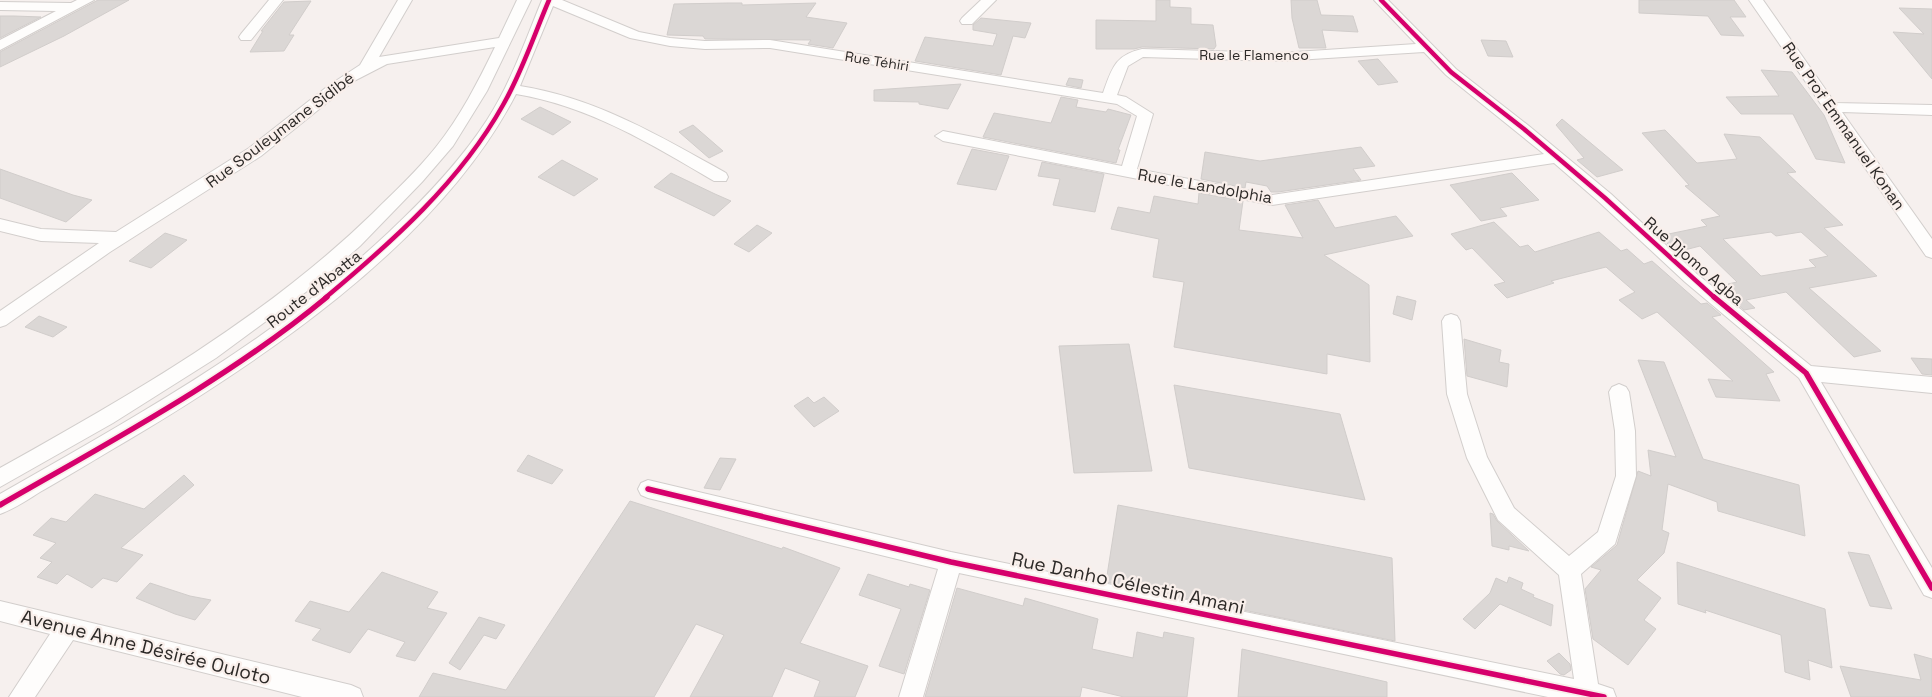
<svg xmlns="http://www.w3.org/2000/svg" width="1932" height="697" font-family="'Space Grotesk',sans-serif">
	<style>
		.building { fill: #dbd7d5; stroke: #d1cdcb; fill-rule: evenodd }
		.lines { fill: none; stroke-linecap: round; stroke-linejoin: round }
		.minor-casing { stroke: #d2cecc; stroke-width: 2 }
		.minor { fill: #fefdfc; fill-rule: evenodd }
		.cycleway-far1-casing { stroke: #f9efeb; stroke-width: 7 }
		.cycleway-casing { stroke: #f9efeb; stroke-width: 9 }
		.cycleway-far1 { stroke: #d6006c; stroke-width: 4.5 }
		.cycleway { stroke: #d6006c; stroke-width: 5.5 }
		.labels { text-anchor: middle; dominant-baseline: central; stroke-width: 4.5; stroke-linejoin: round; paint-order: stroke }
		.far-street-label { font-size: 14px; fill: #2d2a28; stroke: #f9efeb }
		.street-label { font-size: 16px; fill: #2d2a28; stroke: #f9efeb }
		.near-street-label { font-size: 19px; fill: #2d2a28; stroke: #f9efeb }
	</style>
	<rect width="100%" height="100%" fill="#f6f0ee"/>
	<path class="building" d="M 98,0 L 129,0 L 64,36 L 0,67 L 0,52 Z
		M 1156,0 L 1170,0 L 1170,7 L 1191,8 L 1191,24 L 1213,25 L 1216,46 L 1214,49 L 1142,47 L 1134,49 L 1096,49 L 1096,20 L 1156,21 Z
		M 1291,0 L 1317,0 L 1321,15 L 1353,16 L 1358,32 L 1322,30 L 1326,48 L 1299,48 L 1292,18 Z
		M 1639,0 L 1734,0 L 1746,17 L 1730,17 L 1744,36 L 1721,35 L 1708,16 L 1639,13 Z
		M 311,1 L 289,35 L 294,35 L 284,51 L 250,52 L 263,31 L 261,31 L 284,2 Z
		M 728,3 L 742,3 L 742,5 L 816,3 L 806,17 L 847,23 L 833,48 L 808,44 L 811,40 L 705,39 L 703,36 L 667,35 L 674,4 Z
		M 1899,8 L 1932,9 L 1932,79 L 1893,32 L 1924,34 Z
		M 0,16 L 14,16 L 41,17 L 0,38 Z
		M 981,18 L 1031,23 L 1025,38 L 1013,36 L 1001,75 L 915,61 L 925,37 L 993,46 L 997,34 L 973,30 L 973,25 Z
		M 1481,40 L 1506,41 L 1513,57 L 1488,56 Z
		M 1378,59 L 1398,82 L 1378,85 L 1358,61 Z
		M 1761,70 L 1792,72 L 1824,115 L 1845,163 L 1816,159 L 1793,114 L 1741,114 L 1726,97 L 1779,96 Z
		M 1069,78 L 1083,80 L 1081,88 L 1066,85 Z
		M 961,84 L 948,109 L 919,104 L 919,102 L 874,101 L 874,90 Z
		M 1061,97 L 1078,100 L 1076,107 L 1106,112 L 1108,109 L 1131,115 L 1118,150 L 1120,150 L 1116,163 L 983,137 L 994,113 L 1051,123 Z
		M 540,107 L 571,122 L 553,135 L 521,119 Z
		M 1562,119 L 1623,170 L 1597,177 L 1577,160 L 1584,158 L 1556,125 Z
		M 693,125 L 723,151 L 709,158 L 679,132 Z
		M 1665,130 L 1697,163 L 1737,159 L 1724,134 L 1760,137 L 1796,172 L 1787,173 L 1843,225 L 1824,228 L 1877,276 L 1809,288 L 1881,351 L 1854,357 L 1786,292 L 1746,300 L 1755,308 L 1744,310 L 1730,298 L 1739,296 L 1728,284 L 1737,282 L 1700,246 L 1677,252 L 1659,236 L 1707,226 L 1701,220 L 1720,216 L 1685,186 L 1689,185 L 1642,133 ZM 1771,232 L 1776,236 L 1801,232 L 1828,256 L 1809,260 L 1816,267 L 1761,276 L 1723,239 Z
		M 1361,147 L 1375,166 L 1353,169 L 1361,180 L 1278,192 L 1271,192 L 1267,186 L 1246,182 L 1245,188 L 1201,179 L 1205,152 L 1260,161 Z
		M 972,149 L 1009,156 L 996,190 L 957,184 Z
		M 562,160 L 598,179 L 574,196 L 538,177 Z
		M 1042,162 L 1104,174 L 1095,212 L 1053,205 L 1060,179 L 1038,176 Z
		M 0,169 L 73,195 L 92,200 L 66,222 L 0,198 Z
		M 671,173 L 715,194 L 731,201 L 714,216 L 654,187 Z
		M 1512,173 L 1539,200 L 1500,208 L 1507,216 L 1481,221 L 1450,185 Z
		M 1199,193 L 1243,201 L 1239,230 L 1303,238 L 1285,205 L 1318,200 L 1335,228 L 1396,216 L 1413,236 L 1324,255 L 1369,285 L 1370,362 L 1327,354 L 1327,374 L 1174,347 L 1184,282 L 1153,277 L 1159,239 L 1111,229 L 1118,207 L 1150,213 L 1154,196 L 1198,204 Z
		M 1494,222 L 1520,247 L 1528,245 L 1535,252 L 1599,232 L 1621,251 L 1627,249 L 1644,264 L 1652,261 L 1701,304 L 1707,303 L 1721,315 L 1712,317 L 1774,372 L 1766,374 L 1780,401 L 1716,397 L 1708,379 L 1733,381 L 1657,312 L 1642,319 L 1619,300 L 1635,292 L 1606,267 L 1551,281 L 1554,283 L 1507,298 L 1494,285 L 1505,282 L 1472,248 L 1466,250 L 1451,234 Z
		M 757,225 L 772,233 L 749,252 L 734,244 Z
		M 165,233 L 187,240 L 151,268 L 129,261 Z
		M 1397,296 L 1416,301 L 1412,320 L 1393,314 Z
		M 39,316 L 67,327 L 53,337 L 25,327 Z
		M 1464,339 L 1501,350 L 1499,362 L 1509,364 L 1507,387 L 1467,376 Z
		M 1129,344 L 1152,471 L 1074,473 L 1059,346 Z
		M 1911,358 L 1932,359 L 1932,375 L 1922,374 Z
		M 1638,360 L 1664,362 L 1703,459 L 1799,485 L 1805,536 L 1718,511 L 1717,502 L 1668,484 L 1662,530 L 1669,533 L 1664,553 L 1637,580 L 1661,598 L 1644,620 L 1656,629 L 1628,665 L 1593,639 L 1585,589 L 1601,570 L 1591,567 L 1617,545 L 1638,471 L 1651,476 L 1648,450 L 1676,457 Z
		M 1174,385 L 1340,414 L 1365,500 L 1189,468 Z
		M 808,397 L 814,403 L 824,397 L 839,411 L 814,427 L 794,406 Z
		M 528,455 L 563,470 L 552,484 L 517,471 Z
		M 720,458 L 736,459 L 720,490 L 704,488 Z
		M 184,475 L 194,485 L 121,548 L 143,555 L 117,582 L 103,578 L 92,588 L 67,574 L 57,584 L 37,577 L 52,562 L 40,558 L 56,543 L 33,535 L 51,518 L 66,522 L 95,494 L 144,509 Z
		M 630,501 L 782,549 L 783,547 L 840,568 L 800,643 L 868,666 L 855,697 L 814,697 L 820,681 L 785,668 L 772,697 L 690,697 L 724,635 L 696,624 L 654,697 L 419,697 L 433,673 L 506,690 Z
		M 1118,505 L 1392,558 L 1395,641 L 1106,582 Z
		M 1490,513 L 1493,514 L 1497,521 L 1529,551 L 1509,546 L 1509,550 L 1492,546 Z
		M 1848,552 L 1869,555 L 1892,609 L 1870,606 Z
		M 1677,562 L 1825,609 L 1832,668 L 1808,660 L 1810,680 L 1785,672 L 1781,635 L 1705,610 L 1706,613 L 1678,604 Z
		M 382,572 L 438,592 L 427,608 L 447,613 L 415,661 L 396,656 L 405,642 L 368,629 L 350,653 L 312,640 L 321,629 L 295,621 L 310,601 L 349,612 Z
		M 868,574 L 909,587 L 910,584 L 930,590 L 904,674 L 879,666 L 901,609 L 859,595 Z
		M 1509,577 L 1523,583 L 1521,589 L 1534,595 L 1533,597 L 1553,605 L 1551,626 L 1500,604 L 1475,629 L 1463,619 L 1490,593 L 1496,578 L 1507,583 Z
		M 150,583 L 190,596 L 211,600 L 195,620 L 175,614 L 136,598 Z
		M 957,588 L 1023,606 L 1025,598 L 1098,619 L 1092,649 L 1133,658 L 1137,632 L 1163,638 L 1164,632 L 1194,638 L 1187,697 L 1124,697 L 1082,687 L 1080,697 L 925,697 Z
		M 479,617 L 505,625 L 496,639 L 484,635 L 460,670 L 449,663 Z
		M 1242,649 L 1387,682 L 1387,697 L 1238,697 Z
		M 1559,653 L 1570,664 L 1571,670 L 1564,675 L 1560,674 L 1547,661 Z
		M 1914,654 L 1932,659 L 1932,697 L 1851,697 L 1840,666 L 1921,680 Z"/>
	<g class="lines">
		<g class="minor-casing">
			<path id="minor" d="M 77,0 L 94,0 L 0,50 L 0,40 L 56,11 L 0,10 L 0,2 L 71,3 Z
				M 269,0 L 283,0 L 251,40 L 241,40 L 239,37 L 241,34 Z
				M 398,0 L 412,0 L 379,57 L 499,38 L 517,0 L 531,0 L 487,91 L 453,146 L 422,182 L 360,246 L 314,286 L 216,358 L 113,423 L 0,487 L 0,468 C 132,394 264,319 373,213 C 394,192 417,171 436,147 C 460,117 478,82 495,47 L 387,64 L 354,81 L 261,156 L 110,252 L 6,325 L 0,327 L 0,311 L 99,243 L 41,241 L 0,231 L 0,219 L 41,229 L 116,232 L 249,148 L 328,86 L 360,65 Z
				M 542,0 L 562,0 L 639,32 L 670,38 L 705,41 L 770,40 L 1103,93 C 1112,68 1115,55 1142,49 L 1280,53 L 1416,44 L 1374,0 L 1388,0 L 1456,69 L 1529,126 L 1611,194 L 1697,274 L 1811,366 L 1932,377 L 1932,393 L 1821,382 L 1932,568 L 1932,598 L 1924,595 L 1799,378 L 1685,282 L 1599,202 L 1554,163 L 1272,205 L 943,141 L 935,136 L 943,131 L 1122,166 L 1137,116 L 1117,104 L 770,48 L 705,49 L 670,46 L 630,38 L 553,6 L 520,86 C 596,98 660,136 726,173 L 728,177 L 726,181 L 714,181 C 651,144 589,106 516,94 C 437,247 253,367 108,452 C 86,465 63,479 40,492 C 27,500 14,509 0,514 L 0,494 C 135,417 273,341 388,233 C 424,199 460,162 487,120 C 511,83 525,41 542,0 ZM 1424,52 L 1446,75 L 1544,154 L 1272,195 L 1137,169 L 1153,114 L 1126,97 L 1117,95 L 1128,66 L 1143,57 L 1280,61 Z
				M 981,0 L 996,0 L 972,24 L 962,24 L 960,21 L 962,18 Z
				M 1749,0 L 1763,0 L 1835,103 L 1932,105 L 1932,115 L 1842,112 L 1932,239 L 1932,258 L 1926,256 Z
				M 1451,314 L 1457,316 L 1460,321 L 1467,394 L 1487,457 L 1514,508 L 1569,556 L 1598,532 L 1616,476 L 1615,431 L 1609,392 L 1612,387 L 1619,384 L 1626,387 L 1629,392 L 1635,431 L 1636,476 L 1615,544 L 1581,574 L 1598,684 L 1613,689 L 1616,697 L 1548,697 L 959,573 L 923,697 L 899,697 L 938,569 L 648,498 L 641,495 L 638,489 L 641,483 L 648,480 L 951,552 L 1574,679 L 1559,575 L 1498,520 L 1467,458 L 1447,394 L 1442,321 L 1445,316 Z
				M 0,601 L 351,685 L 360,689 L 363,697 L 302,697 L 73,640 L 35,697 L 9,697 L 50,634 L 0,621 Z"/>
		</g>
		<use href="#minor" class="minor"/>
		<g class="cycleway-far1-casing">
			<path id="cycleway-far1" d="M 1381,0 L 1451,72 L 1524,129 L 1605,198 L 1715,298
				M 325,298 C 392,242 460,182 503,105 C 522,72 534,35 549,0"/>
		</g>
		<g class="cycleway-casing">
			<path id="cycleway" d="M 1714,297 L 1806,373 L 1932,588
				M 648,489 L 951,562 L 1604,697
				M 0,505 C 111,441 228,379 327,297"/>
		</g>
		<use href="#cycleway-far1" class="cycleway-far1"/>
		<use href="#cycleway" class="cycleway"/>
	</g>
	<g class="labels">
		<g class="far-street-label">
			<text x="1254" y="55">Rue le Flamenco</text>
			<text transform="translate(877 61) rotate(9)">Rue Téhiri</text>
		</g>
		<g class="street-label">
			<text transform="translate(1844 126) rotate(55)">Rue Prof Emmanuel Konan</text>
			<text transform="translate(280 130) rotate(-37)">Rue Souleymane Sidibé</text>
			<text transform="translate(1205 186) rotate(10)">Rue le Landolphia</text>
			<text transform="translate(1694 261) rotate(41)">Rue Djomo Agba</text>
			<text transform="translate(314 289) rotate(-38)">Route d'Abatta</text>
		</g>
		<g class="near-street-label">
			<text transform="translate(1128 583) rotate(12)">Rue Danho Célestin Amani</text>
			<text transform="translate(146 647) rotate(14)">Avenue Anne Désirée Ouloto</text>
		</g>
	</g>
</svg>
